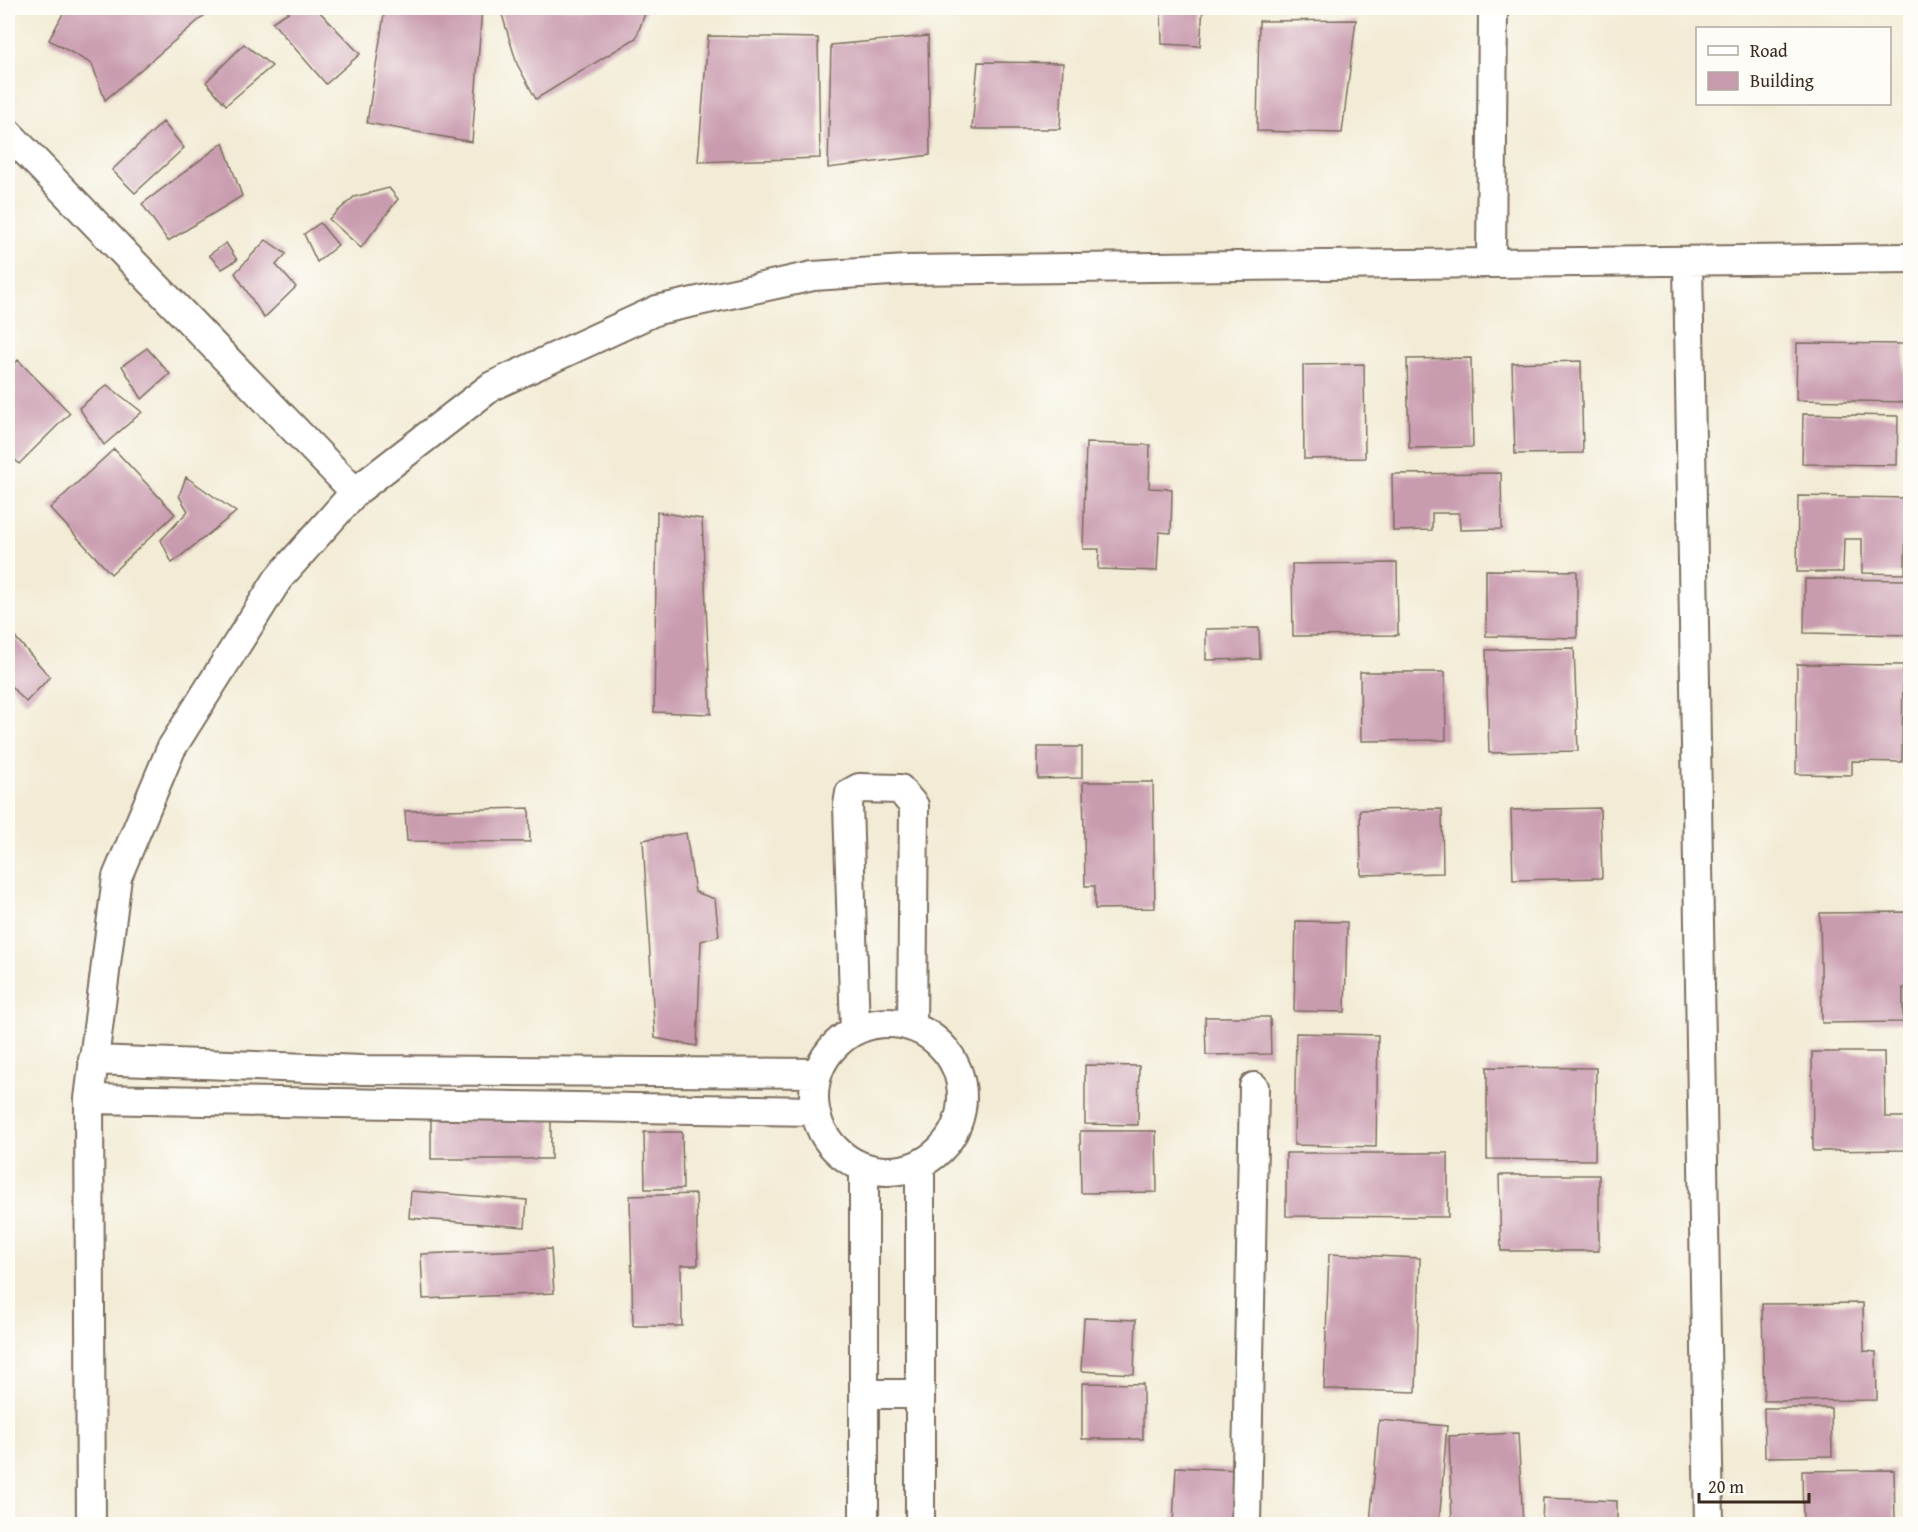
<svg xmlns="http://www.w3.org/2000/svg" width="1918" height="1532" font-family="'Gentium Book Plus',serif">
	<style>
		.building { fill: #c99baf }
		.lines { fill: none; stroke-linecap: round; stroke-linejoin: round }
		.minor-casing { stroke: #7b6e5e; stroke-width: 32 }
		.minor { stroke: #fff; stroke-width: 28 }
	</style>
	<rect width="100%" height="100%" fill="#fdfcf7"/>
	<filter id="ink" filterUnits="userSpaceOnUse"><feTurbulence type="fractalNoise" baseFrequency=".0167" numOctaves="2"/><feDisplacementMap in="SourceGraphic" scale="12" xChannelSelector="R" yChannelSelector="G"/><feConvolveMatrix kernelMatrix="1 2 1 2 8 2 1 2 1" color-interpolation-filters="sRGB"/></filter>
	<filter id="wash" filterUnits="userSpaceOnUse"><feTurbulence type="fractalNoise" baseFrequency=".008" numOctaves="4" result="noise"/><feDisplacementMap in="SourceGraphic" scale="24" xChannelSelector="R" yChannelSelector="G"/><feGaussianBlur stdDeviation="1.35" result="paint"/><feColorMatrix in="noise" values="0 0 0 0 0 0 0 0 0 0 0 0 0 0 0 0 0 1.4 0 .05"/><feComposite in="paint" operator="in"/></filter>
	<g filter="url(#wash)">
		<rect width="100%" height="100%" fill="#f2ebd5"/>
		<g id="blocks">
			<path class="building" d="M 8,8 L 19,8 L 8,19 Z
				M 66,8 L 213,8 L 105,100 L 92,64 L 49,40 Z
				M 295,8 L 316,8 L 360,54 L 326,84 L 272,22 Z
				M 385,8 L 482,8 L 472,142 L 367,123 Z
				M 500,8 L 647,8 L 636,38 L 536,99 L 517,64 Z
				M 1161,8 L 1203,8 L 1200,46 L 1162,44 Z
				M 1356,20 L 1342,133 L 1257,131 L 1259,21 Z
				M 708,36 L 818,38 L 820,158 L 698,162 Z
				M 928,36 L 930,155 L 828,168 L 831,45 Z
				M 244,44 L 272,66 L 226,105 L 206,82 Z
				M 978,62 L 1063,63 L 1060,129 L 972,129 Z
				M 163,122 L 184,148 L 135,193 L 112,170 Z
				M 223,143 L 242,196 L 168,241 L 142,204 Z
				M 389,188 L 398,199 L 361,248 L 329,219 L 354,197 Z
				M 320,223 L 338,245 L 317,262 L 304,234 Z
				M 266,240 L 286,254 L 276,265 L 296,287 L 264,318 L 235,273 Z
				M 226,243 L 237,260 L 222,269 L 209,255 Z
				M 1797,343 L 1905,344 L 1905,402 L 1796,400 Z
				M 147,348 L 170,374 L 142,399 L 122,366 Z
				M 1471,358 L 1473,447 L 1409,448 L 1407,359 Z
				M 18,360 L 70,413 L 19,464 L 8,452 L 8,371 Z
				M 1581,361 L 1583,453 L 1515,454 L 1512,363 Z
				M 1364,364 L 1365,458 L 1304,459 L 1303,365 Z
				M 107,385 L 142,412 L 104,445 L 79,408 Z
				M 1803,414 L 1898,416 L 1897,465 L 1802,464 Z
				M 1086,443 L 1150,445 L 1149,488 L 1172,489 L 1171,533 L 1159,532 L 1157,571 L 1098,569 L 1099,549 L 1083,549 Z
				M 114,449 L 175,514 L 111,574 L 50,508 Z
				M 1501,473 L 1502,529 L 1460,530 L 1459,513 L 1432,513 L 1432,530 L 1393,531 L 1392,474 Z
				M 186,477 L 236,512 L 172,563 L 161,540 L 188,511 L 179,496 Z
				M 1798,496 L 1906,498 L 1905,574 L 1862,573 L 1862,539 L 1844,539 L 1843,572 L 1797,572 Z
				M 657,512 L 702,519 L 711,714 L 654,712 Z
				M 1397,563 L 1398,635 L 1293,636 L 1292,564 Z
				M 1486,570 L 1577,571 L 1577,638 L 1486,636 Z
				M 1805,579 L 1910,580 L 1910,635 L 1804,633 Z
				M 1259,628 L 1260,659 L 1206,660 L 1206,629 Z
				M 8,629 L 50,677 L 26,702 L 8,683 Z
				M 1574,648 L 1578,751 L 1489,753 L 1486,650 Z
				M 1797,664 L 1903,665 L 1902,762 L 1852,761 L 1852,775 L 1796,774 Z
				M 1360,672 L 1445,672 L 1446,740 L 1361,741 Z
				M 1038,747 L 1082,747 L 1082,778 L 1038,779 Z
				M 1083,782 L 1153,782 L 1155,908 L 1095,909 L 1095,886 L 1085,886 Z
				M 529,808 L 530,842 L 407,841 L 405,811 Z
				M 1600,808 L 1602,878 L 1513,880 L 1511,810 Z
				M 1442,809 L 1443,873 L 1361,875 L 1360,810 Z
				M 686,833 L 695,892 L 715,899 L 719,936 L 701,941 L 697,1046 L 655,1038 L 643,840 Z
				M 1910,912 L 1910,988 L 1903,988 L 1903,1022 L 1822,1023 L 1820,913 Z
				M 1296,921 L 1347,922 L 1345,1012 L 1294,1011 Z
				M 1205,1017 L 1270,1017 L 1271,1054 L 1206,1055 Z
				M 1296,1033 L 1378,1035 L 1376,1147 L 1294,1145 Z
				M 1812,1052 L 1884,1052 L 1885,1117 L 1910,1117 L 1910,1150 L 1813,1151 Z
				M 1085,1065 L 1139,1066 L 1138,1125 L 1085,1124 Z
				M 1487,1067 L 1596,1068 L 1595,1160 L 1487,1159 Z
				M 431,1112 L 551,1112 L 551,1159 L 431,1159 Z
				M 1080,1131 L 1156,1131 L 1157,1192 L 1081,1193 Z
				M 644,1132 L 682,1132 L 683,1189 L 645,1189 Z
				M 1286,1153 L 1448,1153 L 1448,1217 L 1286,1216 Z
				M 1499,1175 L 1599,1175 L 1599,1251 L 1501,1251 Z
				M 411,1191 L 527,1200 L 525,1227 L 409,1218 Z
				M 696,1194 L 698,1265 L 681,1265 L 682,1326 L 633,1326 L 630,1196 Z
				M 551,1249 L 554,1293 L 423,1299 L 421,1254 Z
				M 1329,1254 L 1420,1258 L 1416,1392 L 1324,1389 Z
				M 1863,1303 L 1864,1351 L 1876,1352 L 1877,1400 L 1764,1401 L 1762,1304 Z
				M 1084,1318 L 1136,1320 L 1134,1374 L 1081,1371 Z
				M 1082,1383 L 1143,1384 L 1143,1439 L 1082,1439 Z
				M 1764,1408 L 1831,1408 L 1832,1456 L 1765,1457 Z
				M 1379,1420 L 1447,1426 L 1439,1524 L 1370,1524 Z
				M 1518,1433 L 1523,1524 L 1452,1524 L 1449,1436 Z
				M 1176,1467 L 1239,1470 L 1237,1524 L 1173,1524 Z
				M 1894,1470 L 1895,1524 L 1803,1524 L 1802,1471 Z
				M 1543,1498 L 1617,1501 L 1617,1524 L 1542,1524 Z"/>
		</g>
	</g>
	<g filter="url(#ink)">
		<use href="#blocks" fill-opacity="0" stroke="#7b6e5e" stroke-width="1.5"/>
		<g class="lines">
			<g class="minor-casing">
				<path id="minor" d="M 8,133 L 355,492
					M 1491,263 L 1493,8
					M 1688,263 L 1709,1524
					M814 1097a74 74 0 1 1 148 0a74 74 0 1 1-148 0Z
					M 855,1030 L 848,805 L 850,793 L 859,788 L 900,789 L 914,806 L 912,1027
					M 93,1060 L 363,1070 L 818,1073
					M 89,1099 L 815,1111
					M 864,1168 L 864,1524
					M 865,1394 L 920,1394
					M 91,1524 L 89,1099 L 117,877 L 171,749 L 278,579 L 355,492 L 492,386 L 657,310 L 813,276 L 906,270 C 1241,266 1576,265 1910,258
					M 920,1524 L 920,1164
					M 1246,1524 L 1254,1087"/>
			</g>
			<use href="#minor" class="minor"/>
		</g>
	</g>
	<rect width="1918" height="1532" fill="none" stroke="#fdfcf7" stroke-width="30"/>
	<rect x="1696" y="27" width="195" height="78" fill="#fdfcf7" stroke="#afa8a0" stroke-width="1.5"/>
	<rect x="1708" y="46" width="30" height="9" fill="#ffffff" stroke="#afa8a0" stroke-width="1.5"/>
	<text x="1750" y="57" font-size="18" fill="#3b2a1e">Road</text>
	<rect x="1708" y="72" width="30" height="18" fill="#c99baf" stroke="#afa8a0" stroke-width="1.5"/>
	<text x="1750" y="87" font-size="18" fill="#3b2a1e">Building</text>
	<path d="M1699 1493v9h110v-9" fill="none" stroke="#3b2a1e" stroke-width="3"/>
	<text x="1708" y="1493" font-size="18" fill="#3b2a1e" stroke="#fdfcf7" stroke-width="4.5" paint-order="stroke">20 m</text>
</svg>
